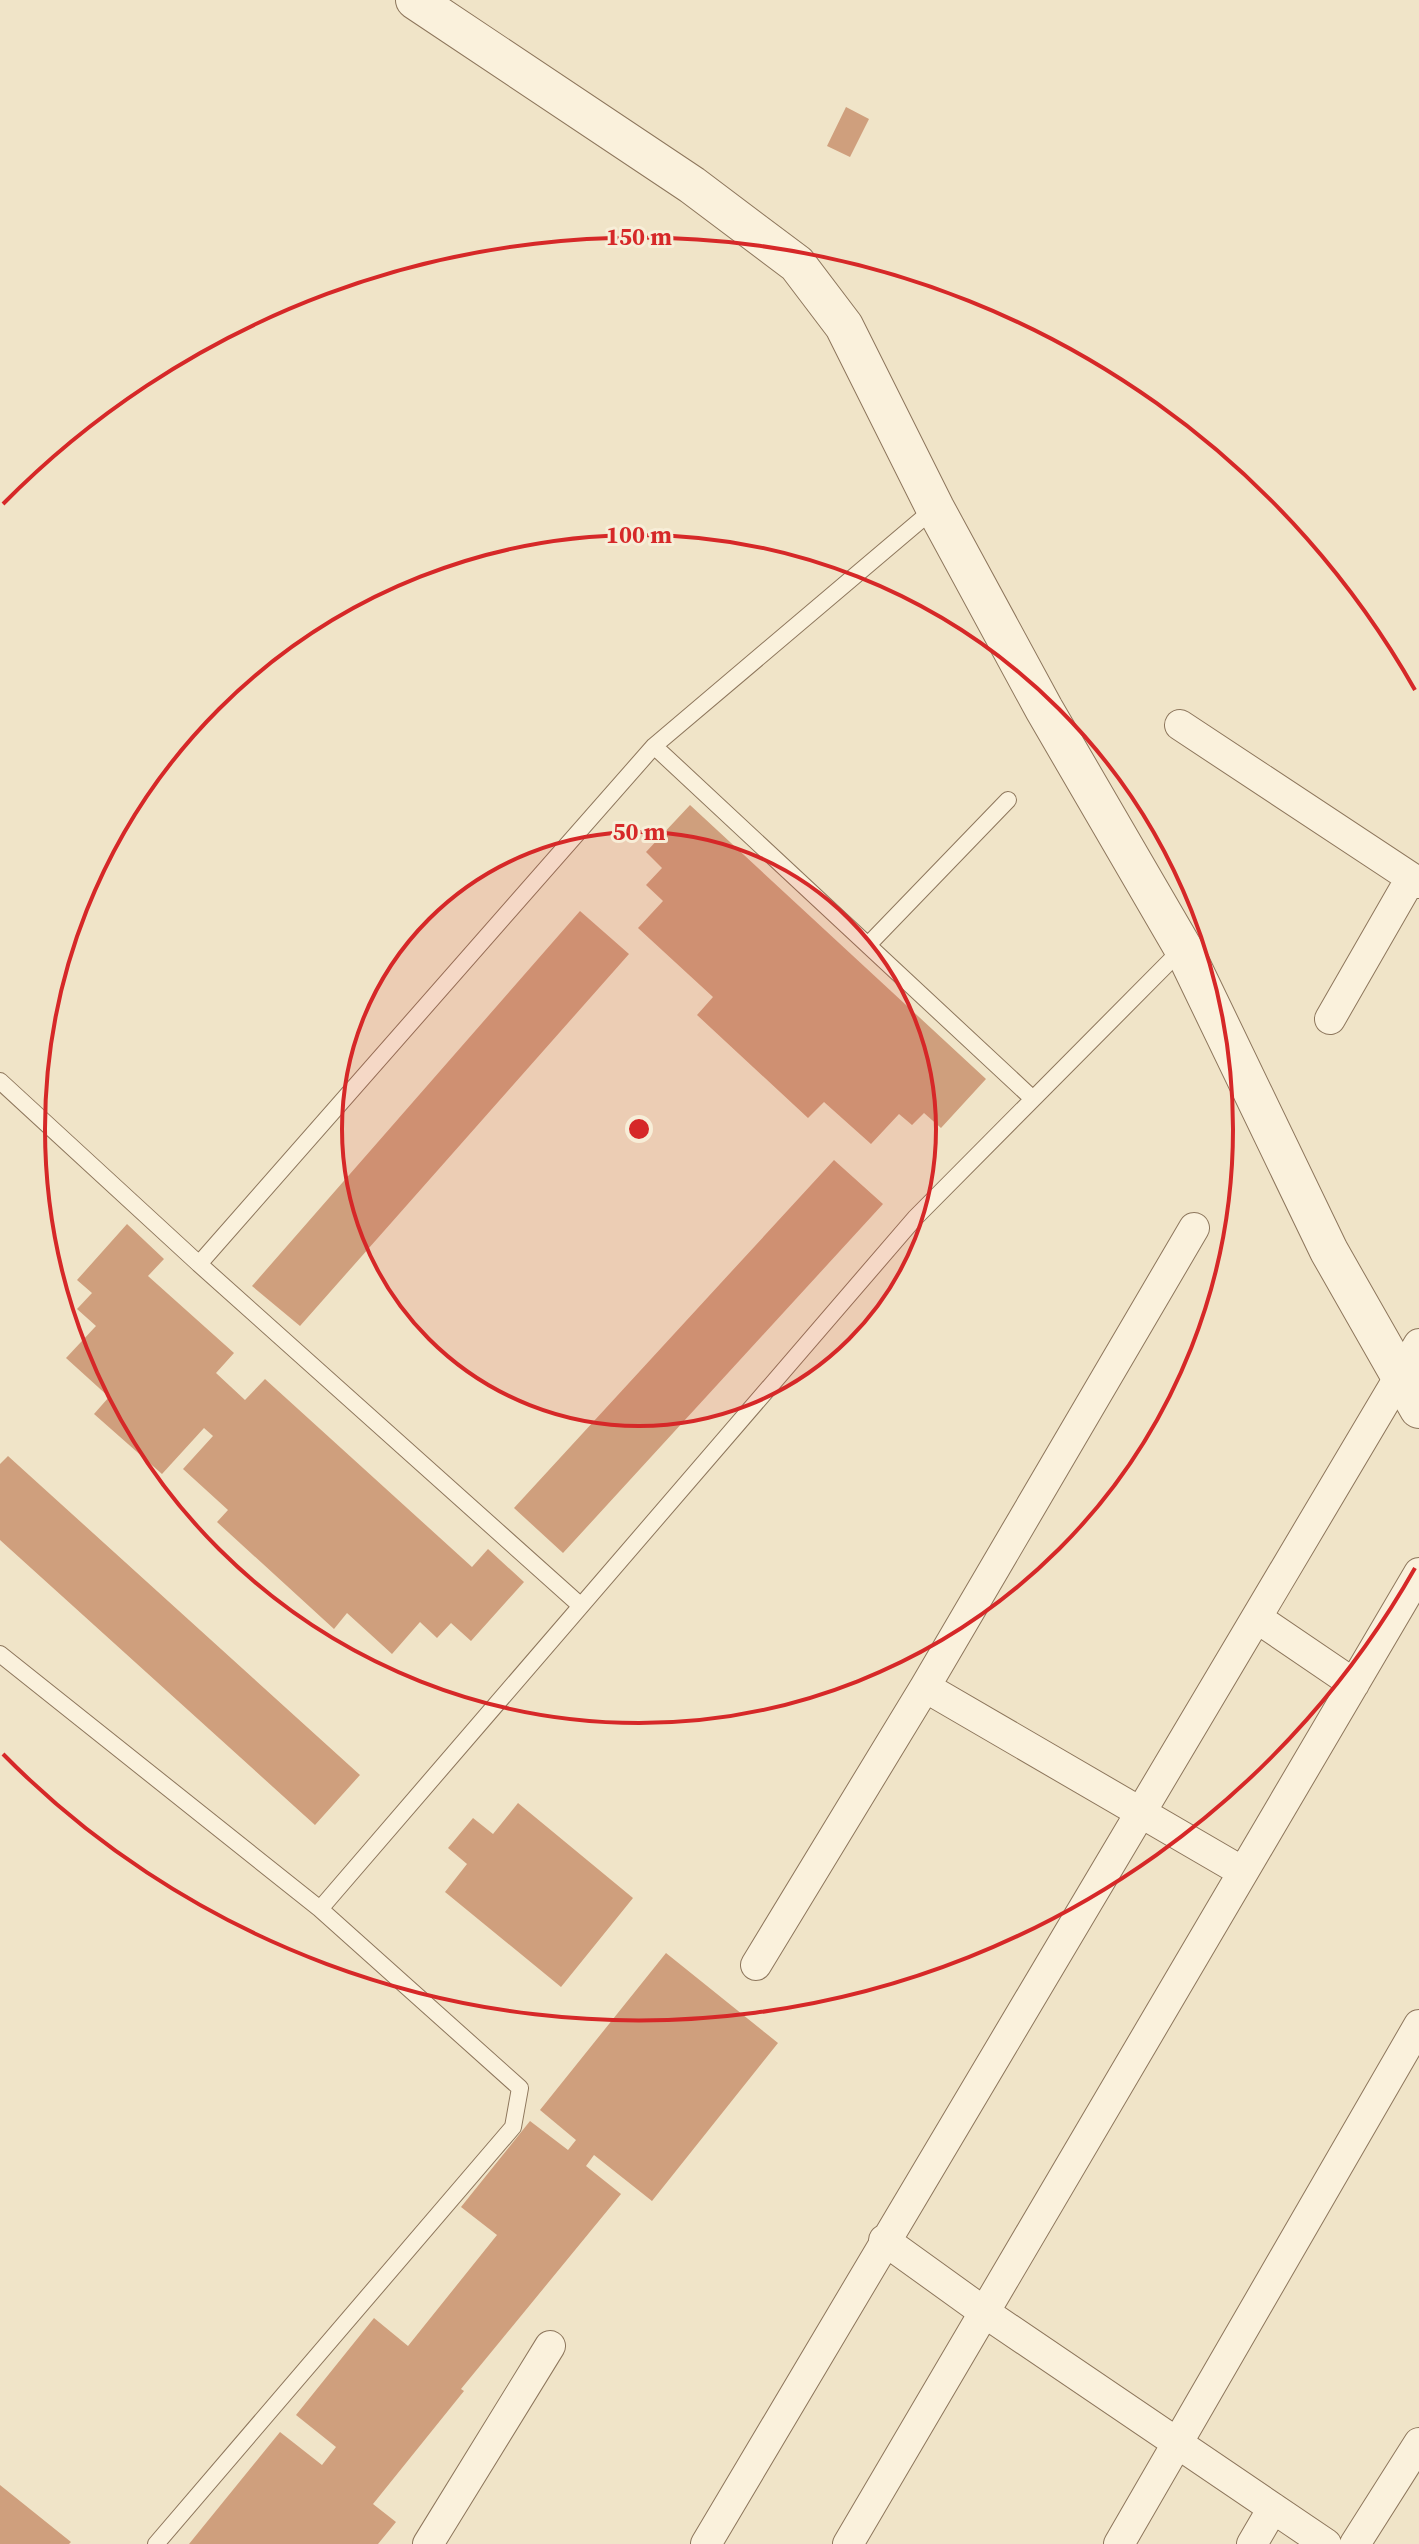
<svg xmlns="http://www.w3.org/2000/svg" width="1419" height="2544" font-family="'Source Serif 4',serif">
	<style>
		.building { fill: #cf9f7d }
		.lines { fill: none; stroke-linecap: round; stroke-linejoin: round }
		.service-casing { stroke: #8d765c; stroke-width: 18 }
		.minor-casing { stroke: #8d765c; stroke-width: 32 }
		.tertiary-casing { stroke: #8d765c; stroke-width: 40 }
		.service { stroke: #faf1dc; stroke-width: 16 }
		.minor { stroke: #faf1dc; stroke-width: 30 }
		.tertiary { stroke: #faf1dc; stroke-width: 38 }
		.ring { fill: none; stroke: #d62828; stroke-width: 4 }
		.centre { fill: #d62828; stroke: #f7eed8; stroke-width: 4 }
		.ring-label { font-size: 24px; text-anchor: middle; font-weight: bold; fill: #d62828; stroke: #f7eed8; stroke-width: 6; stroke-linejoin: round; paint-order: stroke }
	</style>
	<rect width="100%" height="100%" fill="#f0e4c8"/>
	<path class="building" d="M 846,107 L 869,119 L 850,157 L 827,146 Z
		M 690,805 L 986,1079 L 941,1128 L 924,1113 L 912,1125 L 899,1114 L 871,1144 L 824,1102 L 808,1118 L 697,1015 L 713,997 L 638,928 L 663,901 L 646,885 L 662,868 L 646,852 Z
		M 580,911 L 629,954 L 300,1326 L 252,1286 Z
		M 834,1160 L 883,1204 L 563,1553 L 514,1508 Z
		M 127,1224 L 164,1259 L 148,1276 L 234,1353 L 216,1373 L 245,1400 L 265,1379 L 472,1567 L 488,1549 L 524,1582 L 471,1641 L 451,1623 L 437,1638 L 420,1622 L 392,1654 L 347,1613 L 334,1629 L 217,1522 L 228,1510 L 183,1469 L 213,1436 L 204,1428 L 162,1474 L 94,1414 L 109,1397 L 66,1358 L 96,1326 L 77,1309 L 92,1293 L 77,1280 Z
		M 8,1456 L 360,1775 L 315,1825 L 0,1540 L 0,1464 Z
		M 518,1803 L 633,1898 L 561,1987 L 445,1892 L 467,1864 L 448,1848 L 473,1818 L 493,1834 Z
		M 666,1953 L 778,2043 L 652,2201 L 594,2155 L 586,2166 L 621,2194 L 461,2389 L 464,2391 L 373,2504 L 396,2522 L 378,2544 L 189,2544 L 280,2432 L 322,2465 L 336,2447 L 296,2415 L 374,2318 L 408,2346 L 497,2235 L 461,2207 L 530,2121 L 568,2150 L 576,2140 L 540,2110 Z
		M 0,2485 L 71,2542 L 69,2544 L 0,2544 Z"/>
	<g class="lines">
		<g class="service-casing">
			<path id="service" d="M 654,746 L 1033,1099
				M 868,945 L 1008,800
				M 0,1081 L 199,1264 L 654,746 L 935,508
				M 199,1264 L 581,1606
				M 0,1654 L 320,1909
				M 156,2544 L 513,2127 L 520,2088 L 320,1909 L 915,1218 L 1182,949"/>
		</g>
		<g class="minor-casing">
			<path id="minor" d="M 1180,725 L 1419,883
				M 1330,1019 L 1411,878
				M 1194,1228 L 925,1687 L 1243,1872
				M 1257,1618 L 1354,1684
				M 756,1965 L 925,1687
				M 884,2240 L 984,2312 L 1326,2544
				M 428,2544 L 550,2346
				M 706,2544 L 1419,1344
				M 848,2544 L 1419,1573
				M 1119,2544 L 1419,2025
				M 1252,2544 L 1273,2508
				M 1355,2544 L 1419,2443"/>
		</g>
		<g class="tertiary-casing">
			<path id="tertiary" d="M 415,0 L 692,185 L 797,264 L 844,326 L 935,508 L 1044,709 L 1183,948 L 1329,1251 L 1419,1409"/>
		</g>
		<use href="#service" class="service"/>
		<use href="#minor" class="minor"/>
		<use href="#tertiary" class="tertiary"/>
	</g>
	<circle cx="639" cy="1129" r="297" fill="#d62828" fill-opacity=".12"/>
	<g class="ring">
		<circle cx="639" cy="1129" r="297"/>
		<circle cx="639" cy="1129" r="594"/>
		<path d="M1415 1568A892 892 0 0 1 3 1754M3 504A892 892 0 0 1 1415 690"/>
	</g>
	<circle cx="639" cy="1129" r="12" class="centre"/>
	<g class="ring-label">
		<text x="639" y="245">150 m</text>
		<text x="639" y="543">100 m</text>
		<text x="639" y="840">50 m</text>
	</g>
</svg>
